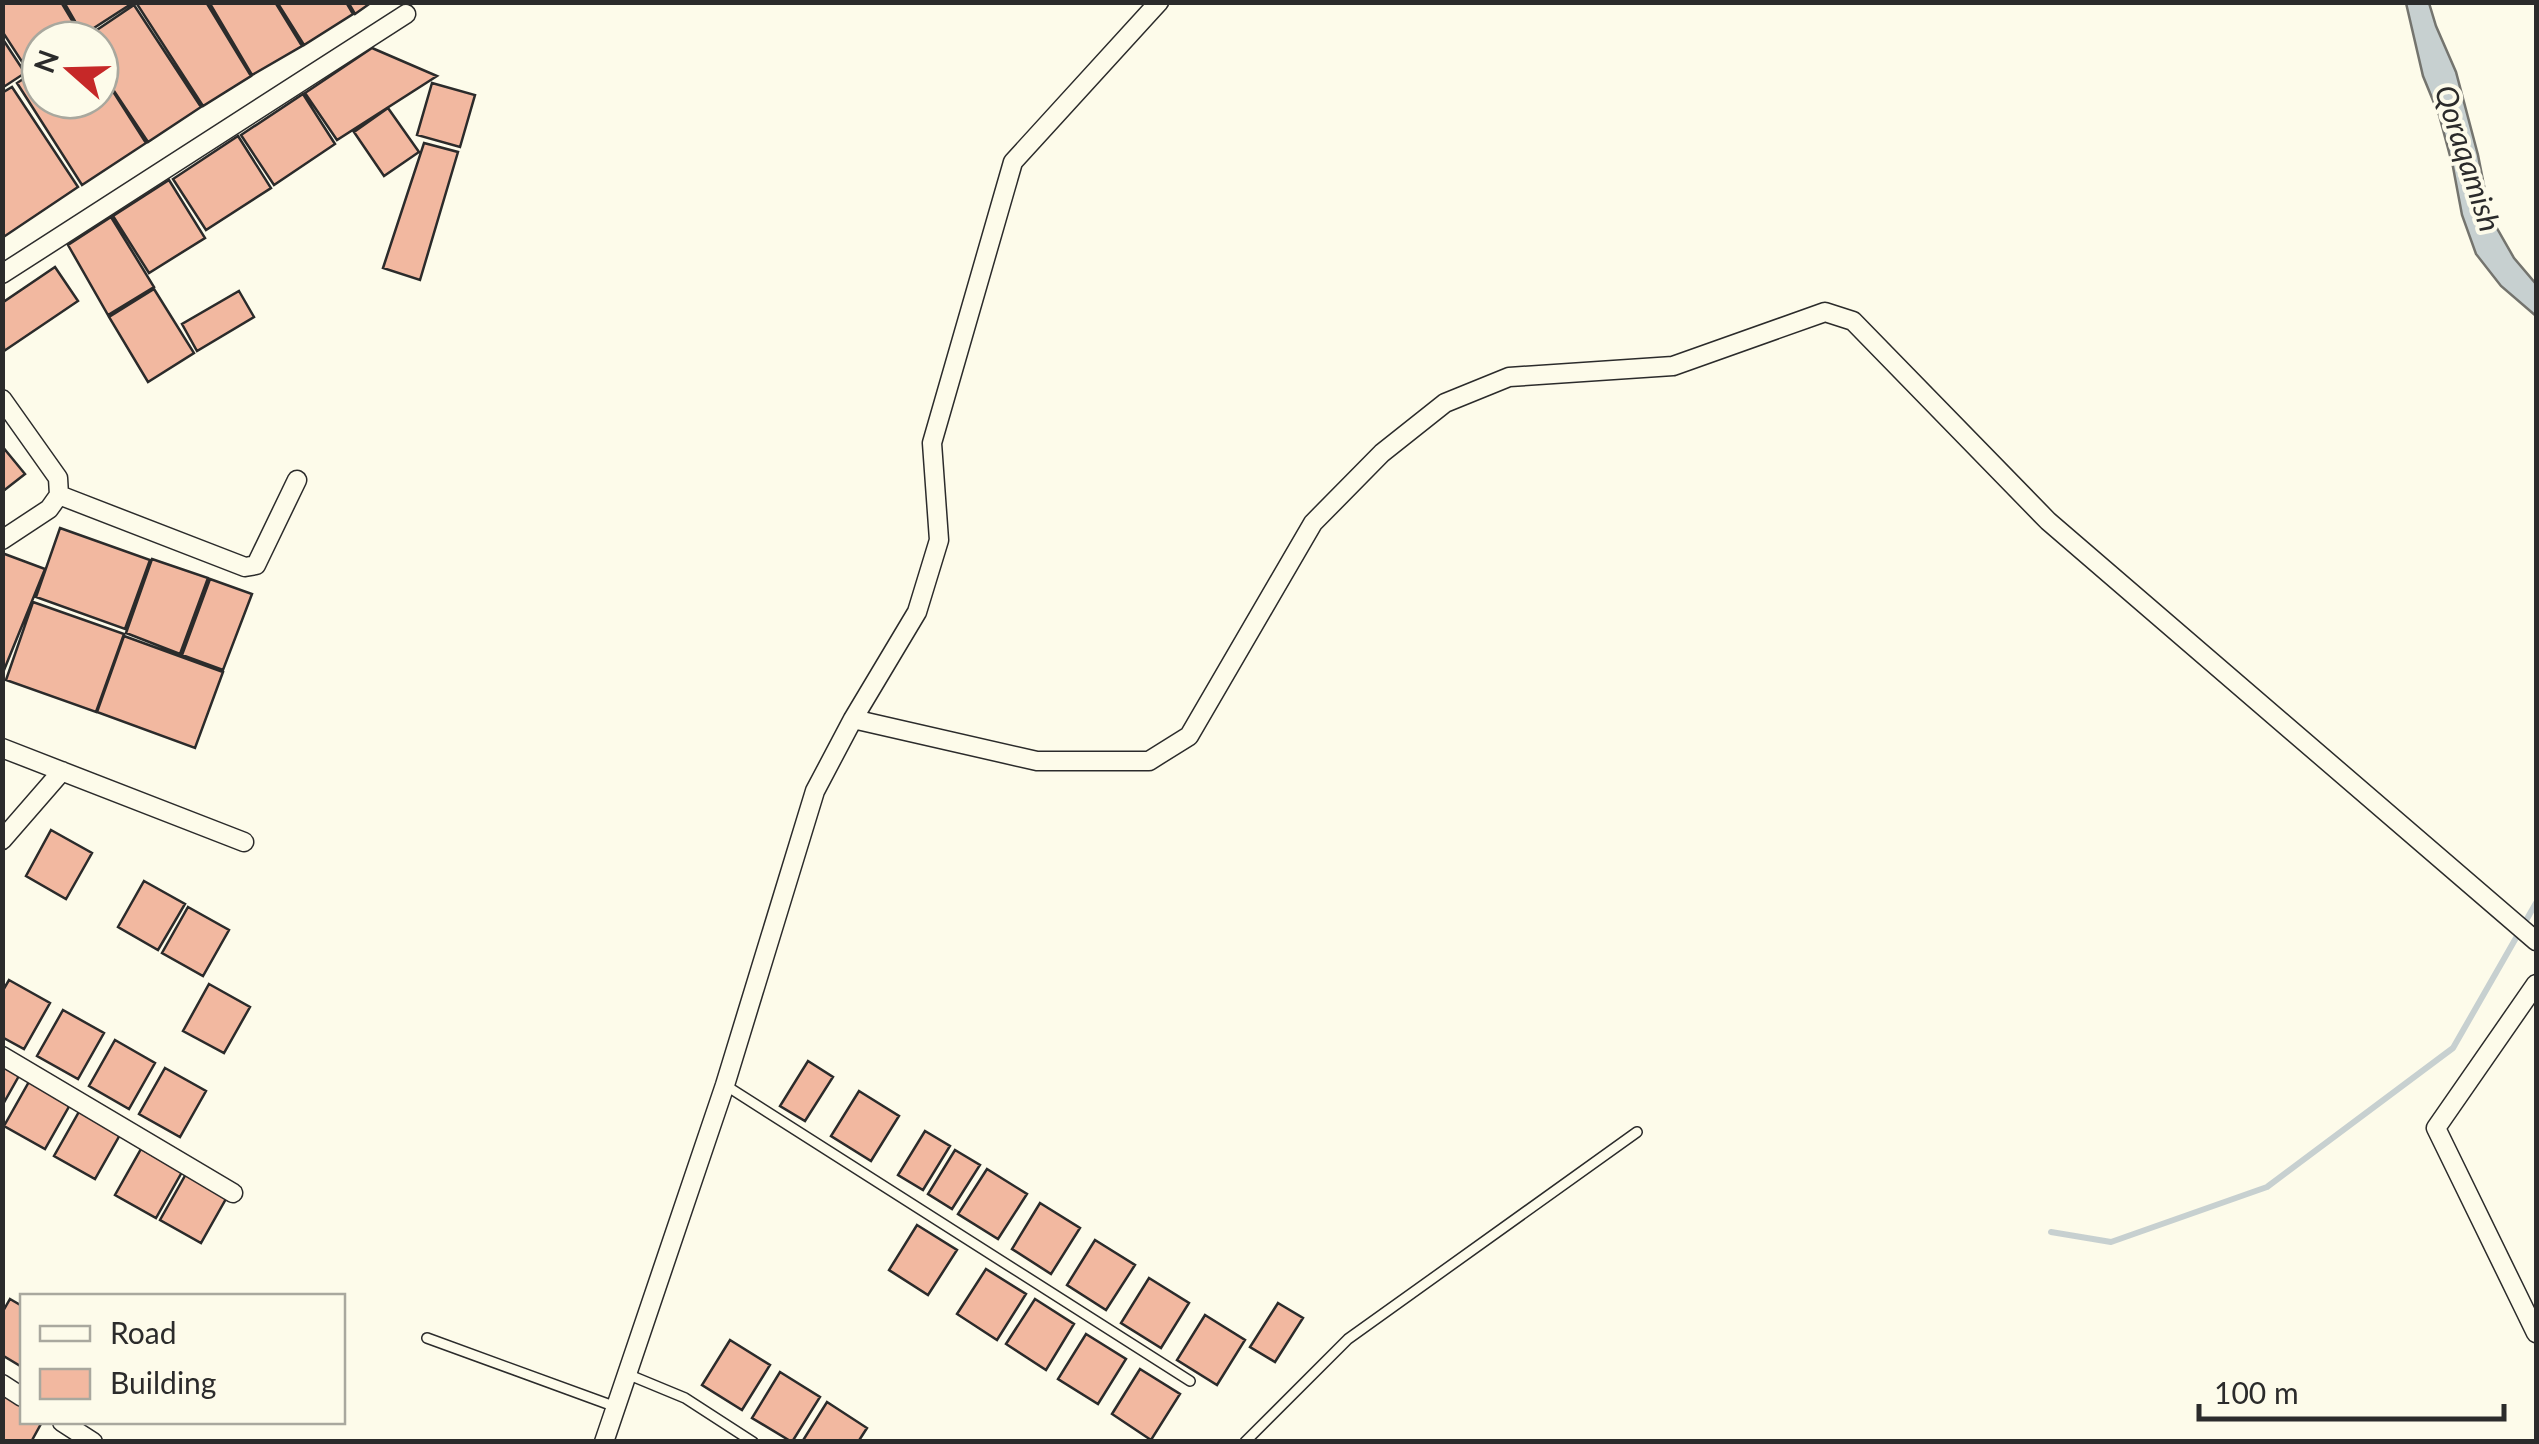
<svg xmlns="http://www.w3.org/2000/svg" width="2539" height="1444" font-family="Lato,sans-serif">
	<style>
		.water { fill: #c7d0d0; stroke: #74746e; stroke-width: 2.5 }
		.lines { fill: none; stroke-linecap: round; stroke-linejoin: round }
		.stream { stroke: #c7d0d0; stroke-width: 6 }
		.building { fill: #f2b8a0; stroke: #2b2b2b; stroke-width: 2.5 }
		.lane-casing { stroke: #2b2b2b; stroke-width: 12 }
		.street-casing { stroke: #2b2b2b; stroke-width: 21 }
		.lane { stroke: #fdfbea; stroke-width: 9 }
		.street { stroke: #fdfbea; stroke-width: 18 }
		.labels { text-anchor: middle; dominant-baseline: central; stroke-width: 8; stroke-linejoin: round; paint-order: stroke }
		.water-label { font-size: 30px; font-style: italic; fill: #2b2b2b; stroke: #fdfbea }
	</style>
	<rect width="100%" height="100%" fill="#fdfbea"/>
	<path class="water" d="M 2406,3 L 2429,3 L 2436,26 L 2456,72 L 2478,155 L 2490,216 L 2514,258 L 2536,284 L 2536,316 L 2501,286 L 2476,254 L 2462,215 L 2453,167 L 2439,115 L 2423,76 Z"/>
	<g class="lines">
		<path class="stream" d="M 2051,1232 L 2111,1242 L 2267,1187 L 2453,1048 L 2536,903"/>
	</g>
	<path class="building" d="M 2,2 L 61,2 L 82,37 L 77,40 L 40,40 L 40,63 L 28,71 L 2,31 Z
		M 64,2 L 130,2 L 131,4 L 83,35 Z
		M 139,2 L 206,2 L 251,76 L 203,106 L 137,4 Z
		M 209,2 L 275,2 L 302,46 L 252,75 Z
		M 277,2 L 346,2 L 353,14 L 304,45 Z
		M 348,2 L 372,2 L 355,14 Z
		M 134,5 L 201,107 L 148,142 L 100,70 L 100,40 L 82,40 Z
		M 2,38 L 25,73 L 2,88 Z
		M 372,48 L 437,76 L 337,140 L 305,93 Z
		M 40,68 L 40,100 L 100,100 L 100,71 L 146,143 L 82,185 L 17,83 Z
		M 432,83 L 475,95 L 460,147 L 417,135 Z
		M 12,87 L 78,187 L 2,238 L 2,93 Z
		M 303,94 L 335,144 L 274,185 L 241,135 Z
		M 388,108 L 419,152 L 384,176 L 354,132 Z
		M 238,136 L 271,188 L 206,230 L 173,179 Z
		M 424,143 L 458,152 L 420,280 L 383,268 Z
		M 169,180 L 205,238 L 149,273 L 113,216 Z
		M 111,217 L 154,287 L 108,315 L 68,245 Z
		M 55,267 L 78,301 L 4,351 L 2,303 Z
		M 154,289 L 194,353 L 148,382 L 109,317 Z
		M 239,291 L 254,317 L 197,351 L 182,324 Z
		M 2,446 L 25,474 L 2,492 Z
		M 60,528 L 150,560 L 125,629 L 36,597 Z
		M 2,553 L 45,569 L 2,675 Z
		M 152,559 L 208,578 L 180,654 L 126,633 Z
		M 210,579 L 252,594 L 223,670 L 182,655 Z
		M 33,602 L 124,634 L 96,712 L 6,680 Z
		M 124,636 L 223,672 L 195,748 L 97,712 Z
		M 51,830 L 92,853 L 66,899 L 26,876 Z
		M 144,881 L 185,904 L 158,950 L 118,927 Z
		M 188,907 L 229,930 L 203,976 L 162,953 Z
		M 9,980 L 50,1003 L 24,1049 L 2,1037 L 2,992 Z
		M 209,984 L 250,1007 L 224,1053 L 183,1031 Z
		M 63,1010 L 104,1033 L 78,1079 L 37,1056 Z
		M 115,1040 L 155,1063 L 129,1109 L 89,1086 Z
		M 808,1061 L 833,1077 L 805,1121 L 780,1106 Z
		M 2,1064 L 20,1074 L 2,1106 Z
		M 165,1068 L 206,1091 L 180,1137 L 139,1114 Z
		M 30,1080 L 71,1103 L 45,1149 L 4,1126 Z
		M 859,1091 L 899,1116 L 871,1161 L 831,1136 Z
		M 80,1110 L 121,1133 L 95,1179 L 54,1156 Z
		M 925,1131 L 950,1146 L 923,1190 L 898,1175 Z
		M 141,1149 L 182,1172 L 156,1218 L 115,1195 Z
		M 955,1150 L 980,1165 L 952,1209 L 928,1194 Z
		M 987,1169 L 1027,1194 L 998,1239 L 958,1214 Z
		M 186,1174 L 227,1197 L 201,1243 L 160,1220 Z
		M 1040,1203 L 1080,1228 L 1051,1274 L 1012,1249 Z
		M 917,1225 L 957,1250 L 928,1295 L 889,1270 Z
		M 1095,1240 L 1135,1265 L 1106,1310 L 1067,1285 Z
		M 986,1269 L 1026,1294 L 997,1340 L 957,1314 Z
		M 1149,1278 L 1189,1303 L 1161,1348 L 1121,1323 Z
		M 10,1299 L 22,1306 L 22,1367 L 2,1355 L 2,1313 Z
		M 1035,1299 L 1074,1324 L 1046,1370 L 1006,1344 Z
		M 1278,1303 L 1303,1318 L 1275,1362 L 1250,1347 Z
		M 1205,1315 L 1245,1340 L 1217,1385 L 1177,1360 Z
		M 1086,1334 L 1126,1359 L 1098,1404 L 1058,1379 Z
		M 730,1340 L 770,1365 L 742,1410 L 702,1385 Z
		M 1140,1369 L 1180,1394 L 1151,1440 L 1112,1414 Z
		M 780,1372 L 820,1397 L 792,1442 L 752,1418 Z
		M 3,1395 L 22,1406 L 22,1422 L 42,1422 L 31,1442 L 2,1442 Z
		M 827,1402 L 867,1428 L 858,1442 L 802,1442 Z"/>
	<g class="lines">
		<g class="lane-casing">
			<path id="lane" d="M 725,1085 L 1190,1381
				M 427,1338 L 616,1407
				M 627,1374 L 685,1398 L 753,1442
				M 1245,1442 L 1348,1339 L 1637,1132"/>
		</g>
		<g class="street-casing">
			<path id="street" d="M 2,274 L 406,14
				M 2,399 L 58,478 L 59,495 L 49,509 L 2,540
				M 59,495 L 245,567 L 256,565 L 297,480
				M 853,719 L 1037,761 L 1149,761 L 1189,736 L 1313,523 L 1382,453 L 1445,403 L 1509,377 L 1673,366 L 1825,312 L 1853,321 L 2048,521 L 2536,941
				M 2,748 L 244,842
				M 2,840 L 62,771
				M 2536,984 L 2436,1128 L 2536,1333
				M 2,1056 L 233,1193
				M 2,1384 L 22,1397
				M 62,1422 L 93,1442
				M 604,1442 L 725,1085 L 815,791 L 853,719 L 917,612 L 939,540 L 932,443 L 1013,162 L 1159,2"/>
		</g>
		<use href="#lane" class="lane"/>
		<use href="#street" class="street"/>
	</g>
	<g class="labels">
		<g class="water-label">
			<text transform="translate(2469 158) rotate(72)">Qoraqamish</text>
		</g>
	</g>
	<rect width="2539" height="1444" fill="none" stroke="#2b2b2b" stroke-width="10"/>
	<rect x="20" y="1294" width="325" height="130" fill="#fdfbea" stroke="#a9a89e" stroke-width="2.5"/>
	<rect x="40" y="1326" width="50" height="15" fill="#fdfbea" stroke="#a9a89e" stroke-width="2.5"/>
	<text x="110" y="1344" font-size="30" fill="#2b2b2b">Road</text>
	<rect x="40" y="1369" width="50" height="30" fill="#f2b8a0" stroke="#a9a89e" stroke-width="2.5"/>
	<text x="110" y="1394" font-size="30" fill="#2b2b2b">Building</text>
	<g transform="translate(70 70) rotate(290)"><circle r="48" fill="#fdfbea" stroke="#a9a89e" stroke-width="2.5"/>
	<path d="M0-8L18 38L0 25L-18 38Z" fill="#c62828"/>
	<text y="-15" font-size="28" font-weight="bold" text-anchor="middle" fill="#2b2b2b">N</text>
	</g>
	<path d="M2199 1404v15h305v-15" fill="none" stroke="#2b2b2b" stroke-width="5"/>
	<text x="2214" y="1404" font-size="30" fill="#2b2b2b" stroke="#fdfbea" stroke-width="8" paint-order="stroke">100 m</text>
</svg>
